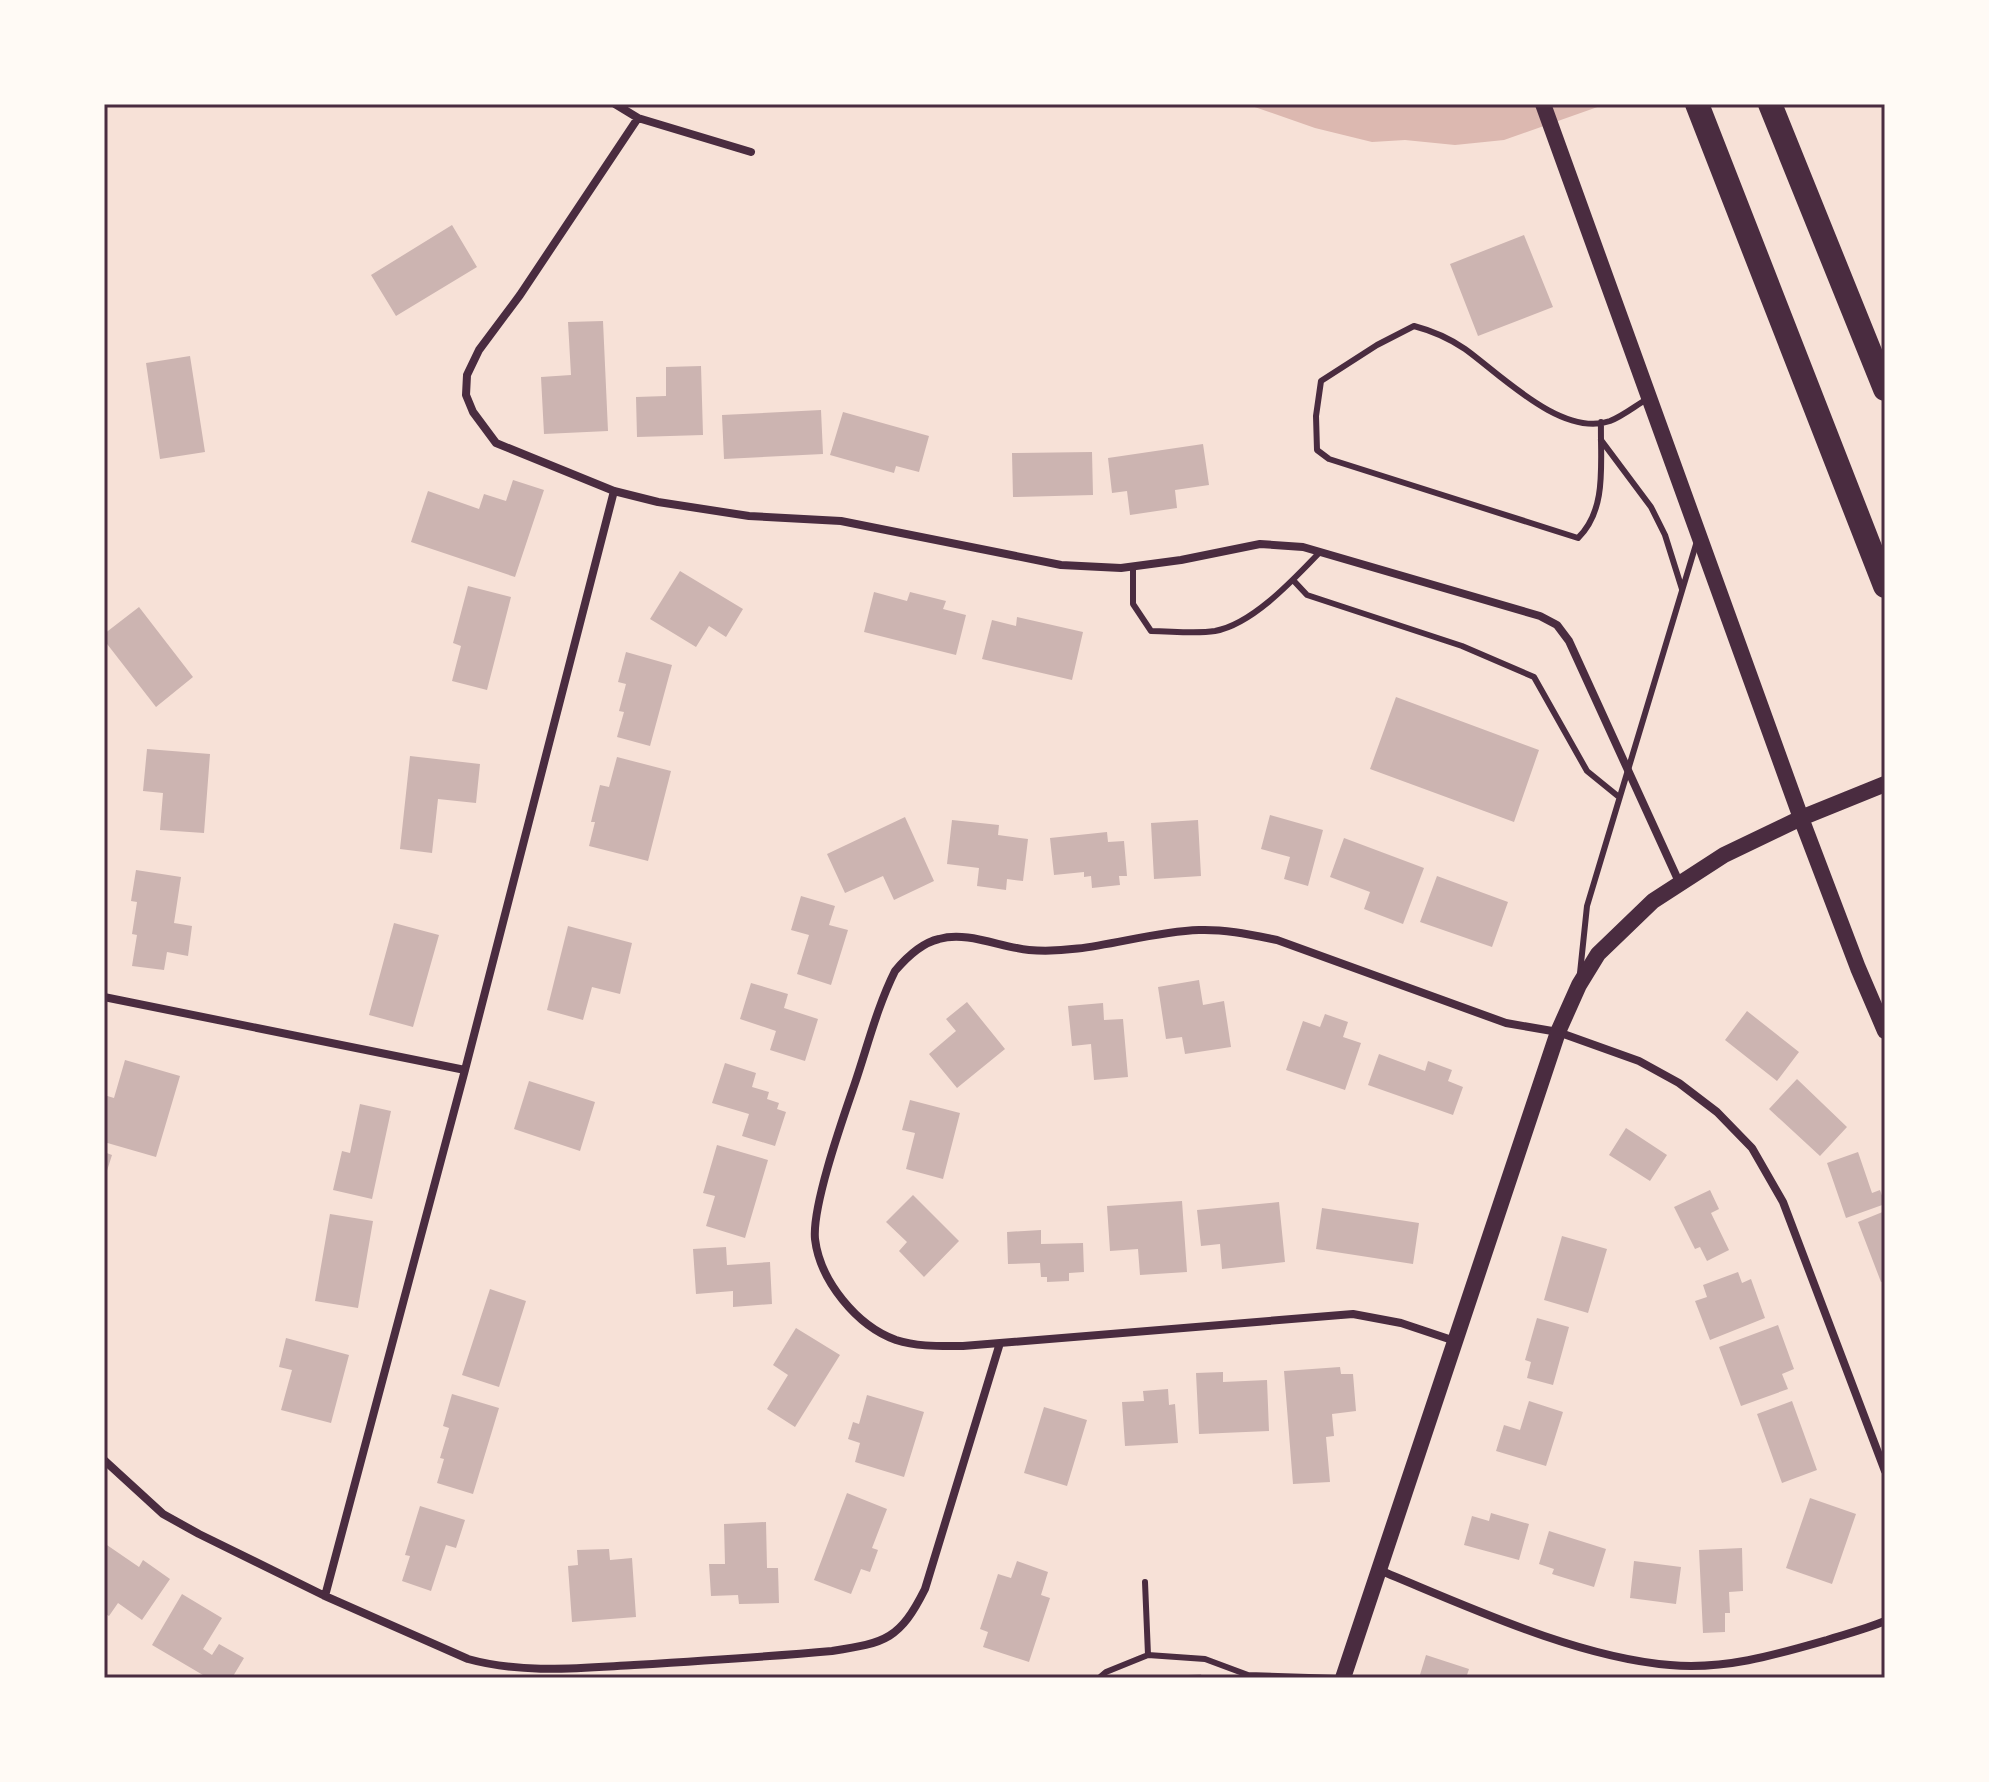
<svg xmlns="http://www.w3.org/2000/svg" width="1989" height="1782" font-family="'Golos Text',sans-serif">
	<style>
		.water { fill: #dcb8b0 }
		.building { fill: #ccb4b1 }
		.lines { fill: none; stroke-linecap: round; stroke-linejoin: round }
		.service { stroke: #4a2c40; stroke-width: 6 }
		.minor { stroke: #4a2c40; stroke-width: 8 }
		.secondary { stroke: #4a2c40; stroke-width: 16 }
		.motorway { stroke: #4a2c40; stroke-width: 24 }
		.neatline { fill: none; stroke: #4a2c40; stroke-width: 3 }
	</style>
	<rect width="100%" height="100%" fill="#f7e1d7"/>
	<path class="water" d="M 1246,104 L 1606,104 L 1504,140 L 1455,145 L 1405,140 L 1372,142 L 1315,128 Z"/>
	<path class="building" d="M 452,225 L 477,267 L 396,316 L 371,275 Z
		M 1524,235 L 1553,307 L 1478,336 L 1450,264 Z
		M 603,321 L 608,431 L 544,434 L 541,377 L 571,375 L 568,322 Z
		M 190,356 L 205,452 L 160,459 L 146,363 Z
		M 701,366 L 703,435 L 637,437 L 636,397 L 666,396 L 666,367 Z
		M 821,410 L 823,454 L 724,459 L 722,415 Z
		M 843,412 L 929,436 L 919,472 L 896,466 L 894,473 L 830,455 Z
		M 1203,444 L 1209,485 L 1175,490 L 1177,508 L 1130,515 L 1127,491 L 1112,493 L 1108,458 Z
		M 1092,452 L 1093,495 L 1013,497 L 1012,453 Z
		M 513,480 L 544,490 L 515,577 L 411,542 L 428,491 L 479,509 L 484,494 L 506,501 Z
		M 680,571 L 743,609 L 726,637 L 709,626 L 696,647 L 650,619 Z
		M 468,586 L 511,597 L 487,690 L 452,681 L 461,646 L 453,643 Z
		M 874,592 L 907,601 L 910,592 L 946,601 L 943,609 L 966,615 L 956,655 L 864,632 Z
		M 139,607 L 193,677 L 156,707 L 104,640 L 104,634 Z
		M 1017,617 L 1083,632 L 1072,680 L 982,659 L 992,620 L 1016,626 Z
		M 626,652 L 672,665 L 650,746 L 617,737 L 624,712 L 619,711 L 626,684 L 618,682 Z
		M 1396,697 L 1539,750 L 1514,822 L 1370,769 Z
		M 147,749 L 210,754 L 204,833 L 160,830 L 163,793 L 143,791 Z
		M 410,756 L 480,764 L 476,803 L 438,799 L 432,853 L 400,849 Z
		M 617,757 L 671,771 L 648,861 L 589,846 L 595,822 L 591,822 L 600,785 L 609,787 Z
		M 1270,815 L 1323,830 L 1308,886 L 1284,879 L 1290,857 L 1261,849 Z
		M 905,817 L 934,881 L 894,900 L 883,876 L 845,893 L 827,854 Z
		M 952,820 L 999,825 L 998,835 L 1028,839 L 1023,881 L 1007,879 L 1006,890 L 977,886 L 979,868 L 947,864 Z
		M 1198,820 L 1201,876 L 1154,879 L 1151,823 Z
		M 1107,832 L 1108,842 L 1124,841 L 1127,876 L 1119,876 L 1120,885 L 1092,888 L 1091,876 L 1084,877 L 1084,872 L 1054,875 L 1050,838 Z
		M 1344,838 L 1424,868 L 1403,924 L 1364,909 L 1370,892 L 1330,877 Z
		M 136,870 L 181,877 L 174,923 L 192,926 L 188,956 L 167,952 L 164,970 L 132,966 L 137,935 L 132,934 L 137,902 L 131,901 Z
		M 1437,876 L 1508,902 L 1492,947 L 1420,922 Z
		M 801,896 L 835,906 L 829,925 L 848,930 L 831,985 L 797,974 L 809,935 L 791,930 Z
		M 394,923 L 439,935 L 413,1027 L 369,1015 Z
		M 568,926 L 632,943 L 620,994 L 592,987 L 583,1020 L 547,1010 Z
		M 1199,980 L 1203,1005 L 1224,1001 L 1231,1047 L 1185,1054 L 1182,1037 L 1166,1039 L 1158,987 Z
		M 751,983 L 788,994 L 784,1008 L 818,1019 L 805,1061 L 770,1050 L 776,1031 L 740,1019 Z
		M 967,1002 L 1005,1049 L 957,1088 L 929,1054 L 956,1031 L 946,1019 Z
		M 1103,1003 L 1104,1020 L 1123,1019 L 1128,1077 L 1094,1080 L 1091,1044 L 1072,1046 L 1068,1006 Z
		M 1747,1011 L 1799,1052 L 1777,1081 L 1725,1040 Z
		M 1325,1014 L 1348,1022 L 1343,1037 L 1361,1043 L 1345,1090 L 1286,1070 L 1303,1021 L 1320,1027 Z
		M 1379,1054 L 1425,1071 L 1428,1061 L 1452,1070 L 1448,1081 L 1463,1087 L 1453,1115 L 1368,1085 Z
		M 125,1060 L 180,1076 L 156,1157 L 104,1142 L 104,1095 L 114,1098 Z
		M 725,1063 L 756,1073 L 752,1087 L 769,1092 L 767,1099 L 779,1103 L 777,1109 L 786,1112 L 775,1146 L 742,1136 L 749,1114 L 712,1103 Z
		M 1797,1079 L 1847,1127 L 1820,1156 L 1769,1109 Z
		M 529,1081 L 595,1102 L 580,1151 L 514,1129 Z
		M 910,1100 L 960,1113 L 943,1179 L 906,1169 L 915,1133 L 902,1130 Z
		M 360,1104 L 391,1111 L 372,1199 L 333,1190 L 342,1151 L 350,1153 Z
		M 1626,1128 L 1667,1155 L 1650,1181 L 1609,1155 Z
		M 717,1145 L 768,1160 L 745,1238 L 706,1226 L 715,1196 L 703,1193 Z
		M 104,1152 L 112,1155 L 105,1177 L 104,1177 Z
		M 1858,1152 L 1872,1193 L 1880,1190 L 1885,1204 L 1846,1218 L 1827,1163 Z
		M 1710,1190 L 1719,1209 L 1711,1213 L 1729,1250 L 1707,1261 L 1700,1247 L 1695,1249 L 1674,1207 Z
		M 913,1195 L 959,1241 L 924,1277 L 899,1251 L 907,1242 L 886,1222 Z
		M 1182,1201 L 1187,1272 L 1140,1275 L 1138,1249 L 1110,1251 L 1107,1206 Z
		M 1279,1202 L 1285,1262 L 1222,1269 L 1220,1244 L 1201,1246 L 1197,1210 Z
		M 1322,1208 L 1419,1223 L 1413,1264 L 1316,1249 Z
		M 1885,1211 L 1885,1281 L 1881,1282 L 1858,1222 Z
		M 330,1214 L 373,1221 L 358,1308 L 315,1301 Z
		M 1041,1230 L 1041,1244 L 1083,1243 L 1084,1272 L 1069,1273 L 1069,1281 L 1047,1282 L 1047,1277 L 1041,1277 L 1040,1263 L 1008,1264 L 1007,1232 Z
		M 1562,1236 L 1607,1249 L 1588,1313 L 1544,1300 Z
		M 726,1247 L 727,1265 L 770,1262 L 772,1304 L 733,1307 L 733,1291 L 696,1294 L 693,1249 Z
		M 1738,1272 L 1742,1283 L 1751,1279 L 1765,1318 L 1710,1340 L 1695,1301 L 1707,1297 L 1703,1285 Z
		M 490,1289 L 526,1301 L 499,1387 L 462,1375 Z
		M 1537,1318 L 1569,1327 L 1553,1385 L 1527,1378 L 1531,1362 L 1525,1360 Z
		M 1778,1325 L 1794,1369 L 1782,1374 L 1788,1389 L 1741,1406 L 1719,1347 Z
		M 796,1328 L 840,1355 L 795,1427 L 767,1409 L 788,1375 L 773,1365 Z
		M 286,1338 L 349,1355 L 331,1423 L 281,1410 L 292,1370 L 279,1367 Z
		M 1340,1367 L 1341,1374 L 1353,1374 L 1356,1411 L 1332,1414 L 1334,1436 L 1326,1437 L 1330,1482 L 1293,1484 L 1284,1371 Z
		M 1223,1372 L 1223,1382 L 1267,1380 L 1269,1431 L 1199,1434 L 1196,1373 Z
		M 1168,1389 L 1169,1405 L 1175,1404 L 1178,1443 L 1125,1446 L 1122,1402 L 1144,1401 L 1143,1391 Z
		M 452,1394 L 499,1408 L 473,1494 L 437,1483 L 444,1459 L 440,1458 L 449,1428 L 443,1426 Z
		M 867,1395 L 924,1412 L 904,1477 L 855,1462 L 860,1443 L 848,1439 L 853,1422 L 859,1424 Z
		M 1529,1401 L 1563,1412 L 1546,1466 L 1496,1451 L 1504,1425 L 1520,1430 Z
		M 1792,1401 L 1817,1470 L 1782,1483 L 1757,1414 Z
		M 1044,1407 L 1087,1420 L 1067,1486 L 1024,1473 Z
		M 847,1493 L 887,1509 L 872,1548 L 878,1550 L 870,1572 L 861,1569 L 851,1594 L 814,1580 Z
		M 1810,1498 L 1856,1514 L 1832,1584 L 1786,1568 Z
		M 420,1506 L 465,1520 L 456,1548 L 446,1545 L 431,1591 L 402,1581 L 410,1556 L 405,1555 Z
		M 1491,1513 L 1529,1524 L 1519,1560 L 1464,1545 L 1472,1516 L 1489,1521 Z
		M 766,1522 L 767,1568 L 778,1568 L 779,1603 L 739,1604 L 738,1595 L 711,1596 L 709,1564 L 725,1564 L 724,1524 Z
		M 1549,1531 L 1606,1549 L 1594,1587 L 1552,1574 L 1554,1569 L 1539,1564 Z
		M 104,1543 L 139,1567 L 143,1560 L 170,1579 L 142,1620 L 118,1603 L 109,1616 L 104,1613 Z
		M 1742,1548 L 1743,1591 L 1729,1592 L 1730,1613 L 1725,1613 L 1725,1632 L 1703,1633 L 1699,1550 Z
		M 609,1549 L 610,1560 L 632,1558 L 636,1617 L 572,1622 L 568,1566 L 578,1565 L 577,1550 Z
		M 1017,1561 L 1048,1572 L 1041,1595 L 1050,1598 L 1029,1662 L 983,1647 L 988,1632 L 980,1629 L 998,1574 L 1011,1578 Z
		M 1634,1561 L 1681,1567 L 1676,1604 L 1630,1598 Z
		M 182,1594 L 222,1618 L 203,1649 L 212,1655 L 219,1644 L 244,1658 L 232,1678 L 208,1678 L 152,1645 Z
		M 1426,1655 L 1469,1669 L 1466,1678 L 1419,1678 Z
		M 1201,1674 L 1202,1678 L 1176,1678 L 1175,1676 Z"/>
	<g class="lines">
		<path class="service" d="M 1601,422 C 1600,461 1608,509 1578,538 L 1329,459 L 1317,450 L 1316,416 L 1321,381 L 1377,345 L 1414,326 C 1433,331 1449,338 1465,349 C 1500,374 1562,438 1610,421 C 1623,416 1635,406 1647,399
			M 1601,440 L 1651,507 L 1665,535 L 1682,589
			M 1133,567 L 1133,604 L 1151,631 C 1171,631 1195,634 1215,631 C 1253,624 1294,579 1320,552
			M 1293,580 L 1307,595 L 1462,646 L 1534,677 L 1587,771 L 1619,797
			M 1580,973 L 1587,906 L 1697,541
			M 1145,1582 L 1148,1655 L 1205,1659 L 1248,1675 L 1340,1678
			M 1099,1678 L 1106,1672 L 1148,1655"/>
		<path class="minor" d="M 615,104 L 638,118 L 751,152
			M 638,118 L 520,295 L 479,350 L 467,375 L 466,395 L 473,412 L 496,443 L 614,491 L 658,502 L 749,516 L 841,521 L 1061,565 L 1121,568 L 1181,560 L 1260,544 L 1303,547 L 1540,616 L 1557,625 L 1569,641 L 1680,884
			M 104,997 L 465,1070
			M 1455,1341 L 1401,1323 L 1353,1314 L 963,1346 C 940,1346 918,1347 896,1340 C 857,1326 820,1281 815,1239 C 812,1206 842,1121 854,1086 C 867,1048 877,1007 895,971 C 906,958 921,943 939,939 C 967,931 1000,947 1029,950 C 1086,955 1142,932 1199,930 C 1225,929 1252,935 1277,940 L 1506,1023 L 1558,1032 L 1639,1061 L 1679,1083 L 1717,1112 L 1752,1148 L 1783,1202 L 1885,1471
			M 104,1460 L 163,1514 L 199,1534 L 325,1596 L 468,1659 C 522,1674 579,1668 634,1665 C 700,1661 766,1657 832,1651 C 886,1643 900,1639 925,1589 L 1000,1343
			M 1379,1570 C 1467,1606 1575,1657 1670,1665 C 1724,1670 1775,1655 1827,1640 C 1846,1634 1866,1629 1885,1621
			M 325,1596 L 465,1070 L 614,491"/>
		<path class="secondary" d="M 1543,104 L 1801,818 L 1858,968 L 1885,1031
			M 1343,1678 L 1558,1032 L 1579,985 L 1598,954 L 1653,901 L 1724,855 L 1801,818 L 1885,784"/>
		<path class="motorway" d="M 1697,104 L 1885,586
			M 1770,104 L 1885,389"/>
	</g>
	<rect width="1989" height="1782" fill="none" stroke="#fffaf5" stroke-width="212"/>
	<rect x="106" y="106" width="1777" height="1570" class="neatline"/>
</svg>
